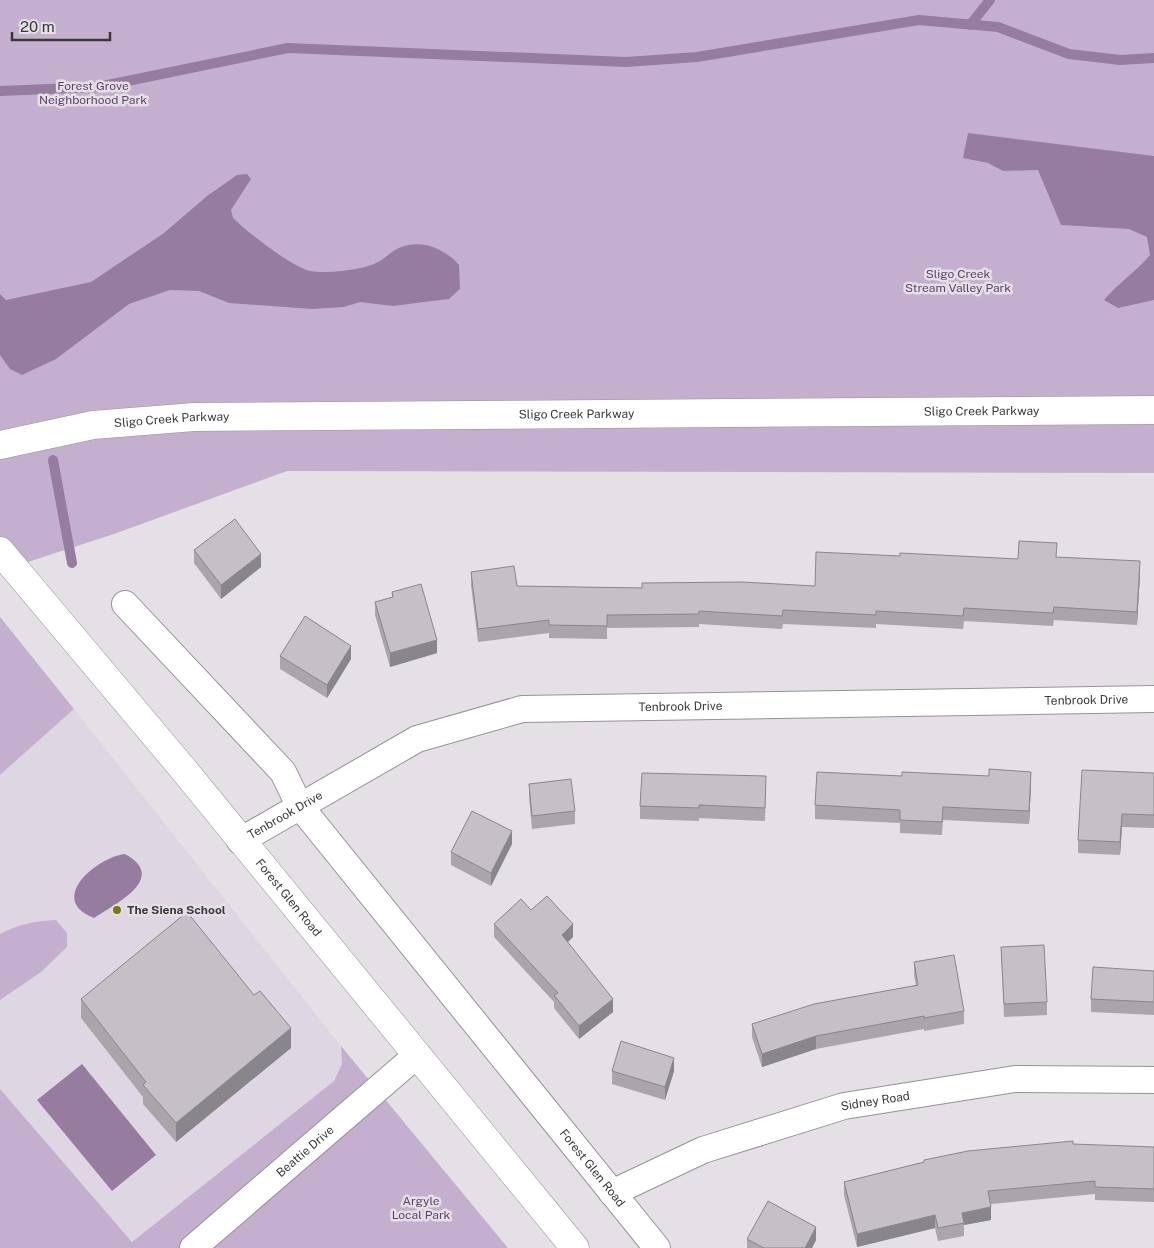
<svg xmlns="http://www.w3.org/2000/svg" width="1154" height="1248" font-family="'Public Sans',sans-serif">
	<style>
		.built { fill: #dfd6e3 }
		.green { fill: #c5afce }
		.water { fill: #967da0 }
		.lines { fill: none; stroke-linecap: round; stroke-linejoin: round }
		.stream { stroke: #967da0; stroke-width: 10 }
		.street-casing { stroke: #969298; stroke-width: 28 }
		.secondary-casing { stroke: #969298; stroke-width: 29 }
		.street { stroke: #fff; stroke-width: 26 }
		.secondary { stroke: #fff; stroke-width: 28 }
		.wall { fill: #a9a5aa }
		.shaded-wall { fill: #89868b }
		.building { fill: #c4c0c6; stroke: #89868b }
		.poi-dot { fill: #7d771c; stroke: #e4e0e6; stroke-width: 2 }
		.labels { text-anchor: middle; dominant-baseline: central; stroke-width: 5; stroke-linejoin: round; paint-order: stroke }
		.park-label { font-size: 12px; fill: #613e6f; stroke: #e4e0e6 }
		.street-label { font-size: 12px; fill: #3a383b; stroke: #e4e0e6 }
		.poi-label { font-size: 12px; font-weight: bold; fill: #3a383b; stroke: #e4e0e6; text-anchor: start }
	</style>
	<rect width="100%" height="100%" fill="#e4e0e6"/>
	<path class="built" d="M 74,709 L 341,1046 L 342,1064 L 334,1081 L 132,1242 L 0,1089 L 0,775 Z"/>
	<path class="green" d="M 0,0 L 1154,0 L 1154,473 L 287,471 L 114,534 L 0,571 Z
		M 0,617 L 74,709 L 0,775 Z
		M 56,920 L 67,933 L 67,947 L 41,972 L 0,1000 L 0,934 C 19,924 34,921 56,920 Z
		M 341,1046 L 508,1248 L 0,1248 L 0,1089 L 132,1242 L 334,1081 L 342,1064 Z"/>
	<path class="water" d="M 968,133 L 1154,156 L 1154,300 L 1118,308 L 1104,300 C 1118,283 1136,272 1150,255 L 1147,237 L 1129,229 L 1061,225 L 1038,170 L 1003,171 L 988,163 L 963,158 Z
		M 247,174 L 251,179 L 231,210 L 233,218 C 246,231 294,269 311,271 C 326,274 362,270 376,263 C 385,259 392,250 401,247 C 423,239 445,249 459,265 L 460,289 L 449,299 L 424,302 L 393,306 L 360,302 L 344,307 L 312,309 L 229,303 L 199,291 L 170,290 L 129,304 L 56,359 L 22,375 L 10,369 L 0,355 L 0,294 L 6,300 L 91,282 L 164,233 L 207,196 L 237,175 Z
		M 125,854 C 169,878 115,904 94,918 C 46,900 97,857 125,854 Z
		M 82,1064 L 156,1155 L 112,1191 L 37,1100 Z"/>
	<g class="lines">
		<path class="stream" d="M 970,25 L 990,0
			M 0,91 L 98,87 L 288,48 L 626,62 L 697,57 L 919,20 L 998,27 L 1069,54 L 1120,60 L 1154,58
			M 53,460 L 72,563"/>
		<g class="street-casing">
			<g id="street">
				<path id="s1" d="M 125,604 L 283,772 L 299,805 L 657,1248"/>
				<path id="s2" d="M 240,841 L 417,739 L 522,709 L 1154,699"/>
				<path id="s3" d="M 612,1193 L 703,1150 L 844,1106 L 1015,1079 L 1154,1080"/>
				<path id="s4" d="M 193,1248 L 417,1055"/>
			</g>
		</g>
		<g class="secondary-casing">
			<g id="secondary">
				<path id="s5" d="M 0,445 L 93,425 L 194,417 L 1154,410"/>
				<path id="s6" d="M 0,551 L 184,770 L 575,1248"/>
			</g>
		</g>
		<use href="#street" class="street"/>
		<use href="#secondary" class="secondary"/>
	</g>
	<path class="wall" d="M 194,550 L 261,567 L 221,599 L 194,563 Z
		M 900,556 L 1018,559 L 1057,557 L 1140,574 L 1137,625 L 1054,620 L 1053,626 L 964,621 L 963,629 L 876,624 L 876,628 L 783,624 L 782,629 L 699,624 L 699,627 L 607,628 L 607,639 L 549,638 L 549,633 L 478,642 L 471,585 L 471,572 L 517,586 L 642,588 L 815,586 Z
		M 392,592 L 437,653 L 390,667 L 375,615 L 375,602 L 392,597 Z
		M 280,656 L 351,659 L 327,698 L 280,669 Z
		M 1154,773 L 1154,828 L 1122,827 L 1120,855 L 1078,853 L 1078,840 Z
		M 529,784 L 575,811 L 575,824 L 532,829 L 529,797 Z
		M 1031,785 L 1029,824 L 943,820 L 942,835 L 900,833 L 900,823 L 815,819 L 815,805 Z
		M 766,789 L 765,821 L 699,818 L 699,821 L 640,819 L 640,806 Z
		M 512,844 L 491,886 L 451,865 L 451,852 Z
		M 494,924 L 573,937 L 567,942 L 613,1012 L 579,1039 L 554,1008 L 554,1002 L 494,937 Z
		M 1001,947 L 1047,1002 L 1047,1015 L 1004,1017 Z
		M 914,962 L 964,1011 L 964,1024 L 924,1031 L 924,1029 L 816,1049 L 762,1067 L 752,1037 L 752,1024 L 916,985 L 914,975 Z
		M 1154,971 L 1154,1015 L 1091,1012 L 1091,999 Z
		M 254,995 L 291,1048 L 176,1142 L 143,1104 L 143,1097 L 81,1018 L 81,999 Z
		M 612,1071 L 674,1071 L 665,1100 L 612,1084 Z
		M 1073,1144 L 1154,1147 L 1154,1202 L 1095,1200 L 1095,1194 L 991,1204 L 991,1220 L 964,1225 L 964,1236 L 938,1241 L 935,1228 L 857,1247 L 844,1195 L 844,1182 Z
		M 747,1239 L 816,1240 L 812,1248 L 747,1248 Z"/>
	<path class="shaded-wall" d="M 261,554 L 261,567 L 221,599 L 221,585 Z
		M 1140,561 L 1140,574 L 1137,625 L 1137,612 Z
		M 437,640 L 437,653 L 390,667 L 390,653 Z
		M 351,646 L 351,659 L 327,698 L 327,685 Z
		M 1031,772 L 1031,785 L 1029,824 L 1029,811 Z
		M 1122,814 L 1122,827 L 1120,855 L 1120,842 Z
		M 512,831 L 512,844 L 491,886 L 491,873 Z
		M 573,924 L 573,937 L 562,948 L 562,935 Z
		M 613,999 L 613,1012 L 579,1039 L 579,1026 Z
		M 291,1028 L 291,1048 L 176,1142 L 176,1123 Z
		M 816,1036 L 816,1049 L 762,1067 L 762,1054 Z
		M 674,1058 L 674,1071 L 665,1100 L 665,1087 Z
		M 991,1207 L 991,1220 L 964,1225 L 962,1213 Z
		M 935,1215 L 935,1228 L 857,1247 L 857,1234 Z
		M 816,1227 L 816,1240 L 812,1248 L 805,1248 Z"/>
	<path class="building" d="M 235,519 L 261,554 L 221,585 L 194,550 Z
		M 1019,541 L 1057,543 L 1056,557 L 1140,561 L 1137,612 L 1054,607 L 1053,613 L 964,608 L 963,616 L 876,611 L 876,615 L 783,610 L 782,616 L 699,611 L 699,614 L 607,615 L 607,626 L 549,625 L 549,620 L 478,629 L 471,572 L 514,566 L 517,586 L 642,588 L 642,583 L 742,582 L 815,586 L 816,552 L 900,556 L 900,553 L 1018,559 Z
		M 421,584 L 437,640 L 390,653 L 375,602 L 393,597 L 392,592 Z
		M 305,616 L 351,646 L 327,685 L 280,656 Z
		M 989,769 L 1031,772 L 1029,811 L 943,807 L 942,822 L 900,820 L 900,810 L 815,805 L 817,772 L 902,776 L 902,772 L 989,776 Z
		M 1082,770 L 1154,773 L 1154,815 L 1122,814 L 1120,842 L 1078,840 Z
		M 642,773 L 766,776 L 765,808 L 699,805 L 699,808 L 640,806 Z
		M 571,779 L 575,811 L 532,816 L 529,784 Z
		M 472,811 L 512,831 L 491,873 L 451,852 Z
		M 547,896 L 573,924 L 562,935 L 613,999 L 579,1026 L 554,995 L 558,993 L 494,924 L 521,899 L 531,910 Z
		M 187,912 L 254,995 L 260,991 L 291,1028 L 176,1123 L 143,1085 L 146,1082 L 81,999 Z
		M 1044,945 L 1047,1002 L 1004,1004 L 1001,947 Z
		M 954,955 L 964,1011 L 924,1018 L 924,1016 L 816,1036 L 762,1054 L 752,1024 L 814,1004 L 918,985 L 914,962 Z
		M 1093,967 L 1154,971 L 1154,1002 L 1091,999 Z
		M 621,1041 L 674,1058 L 665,1087 L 612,1071 Z
		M 1073,1141 L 1073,1144 L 1154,1147 L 1154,1189 L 1095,1187 L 1095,1181 L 988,1191 L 991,1207 L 962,1213 L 964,1223 L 938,1228 L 935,1215 L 857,1234 L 844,1182 L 924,1162 L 924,1160 L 968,1151 Z
		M 768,1201 L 816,1227 L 805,1248 L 764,1248 L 747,1239 Z"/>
	<circle class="poi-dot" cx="117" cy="910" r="5"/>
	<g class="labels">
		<g class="park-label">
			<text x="93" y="86">Forest Grove<tspan x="93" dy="14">Neighborhood Park</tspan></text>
			<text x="958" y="274">Sligo Creek<tspan x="958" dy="14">Stream Valley Park</tspan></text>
			<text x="421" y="1201">Argyle<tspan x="421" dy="14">Local Park</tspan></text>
		</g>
		<g class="street-label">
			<text stroke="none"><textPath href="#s5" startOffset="984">Sligo Creek Parkway</textPath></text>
			<text stroke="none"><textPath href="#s5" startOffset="579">Sligo Creek Parkway</textPath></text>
			<text stroke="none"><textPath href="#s5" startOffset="174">Sligo Creek Parkway</textPath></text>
			<text stroke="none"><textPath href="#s2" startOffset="878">Tenbrook Drive</textPath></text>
			<text stroke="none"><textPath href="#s2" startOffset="472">Tenbrook Drive</textPath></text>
			<text stroke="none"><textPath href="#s2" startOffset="52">Tenbrook Drive</textPath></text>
			<text stroke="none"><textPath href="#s6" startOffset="451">Forest Glen Road</textPath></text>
			<text stroke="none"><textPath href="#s3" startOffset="280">Sidney Road</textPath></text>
			<text stroke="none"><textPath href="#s4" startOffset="148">Beattie Drive</textPath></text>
			<text stroke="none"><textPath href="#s1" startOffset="734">Forest Glen Road</textPath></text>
		</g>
		<g class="poi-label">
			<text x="127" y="910">The Siena School</text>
		</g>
	</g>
	<path d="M12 32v8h98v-8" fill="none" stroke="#3a383b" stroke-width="2.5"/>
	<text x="20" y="32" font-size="15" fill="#3a383b" stroke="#e4e0e6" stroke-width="4" paint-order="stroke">20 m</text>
</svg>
